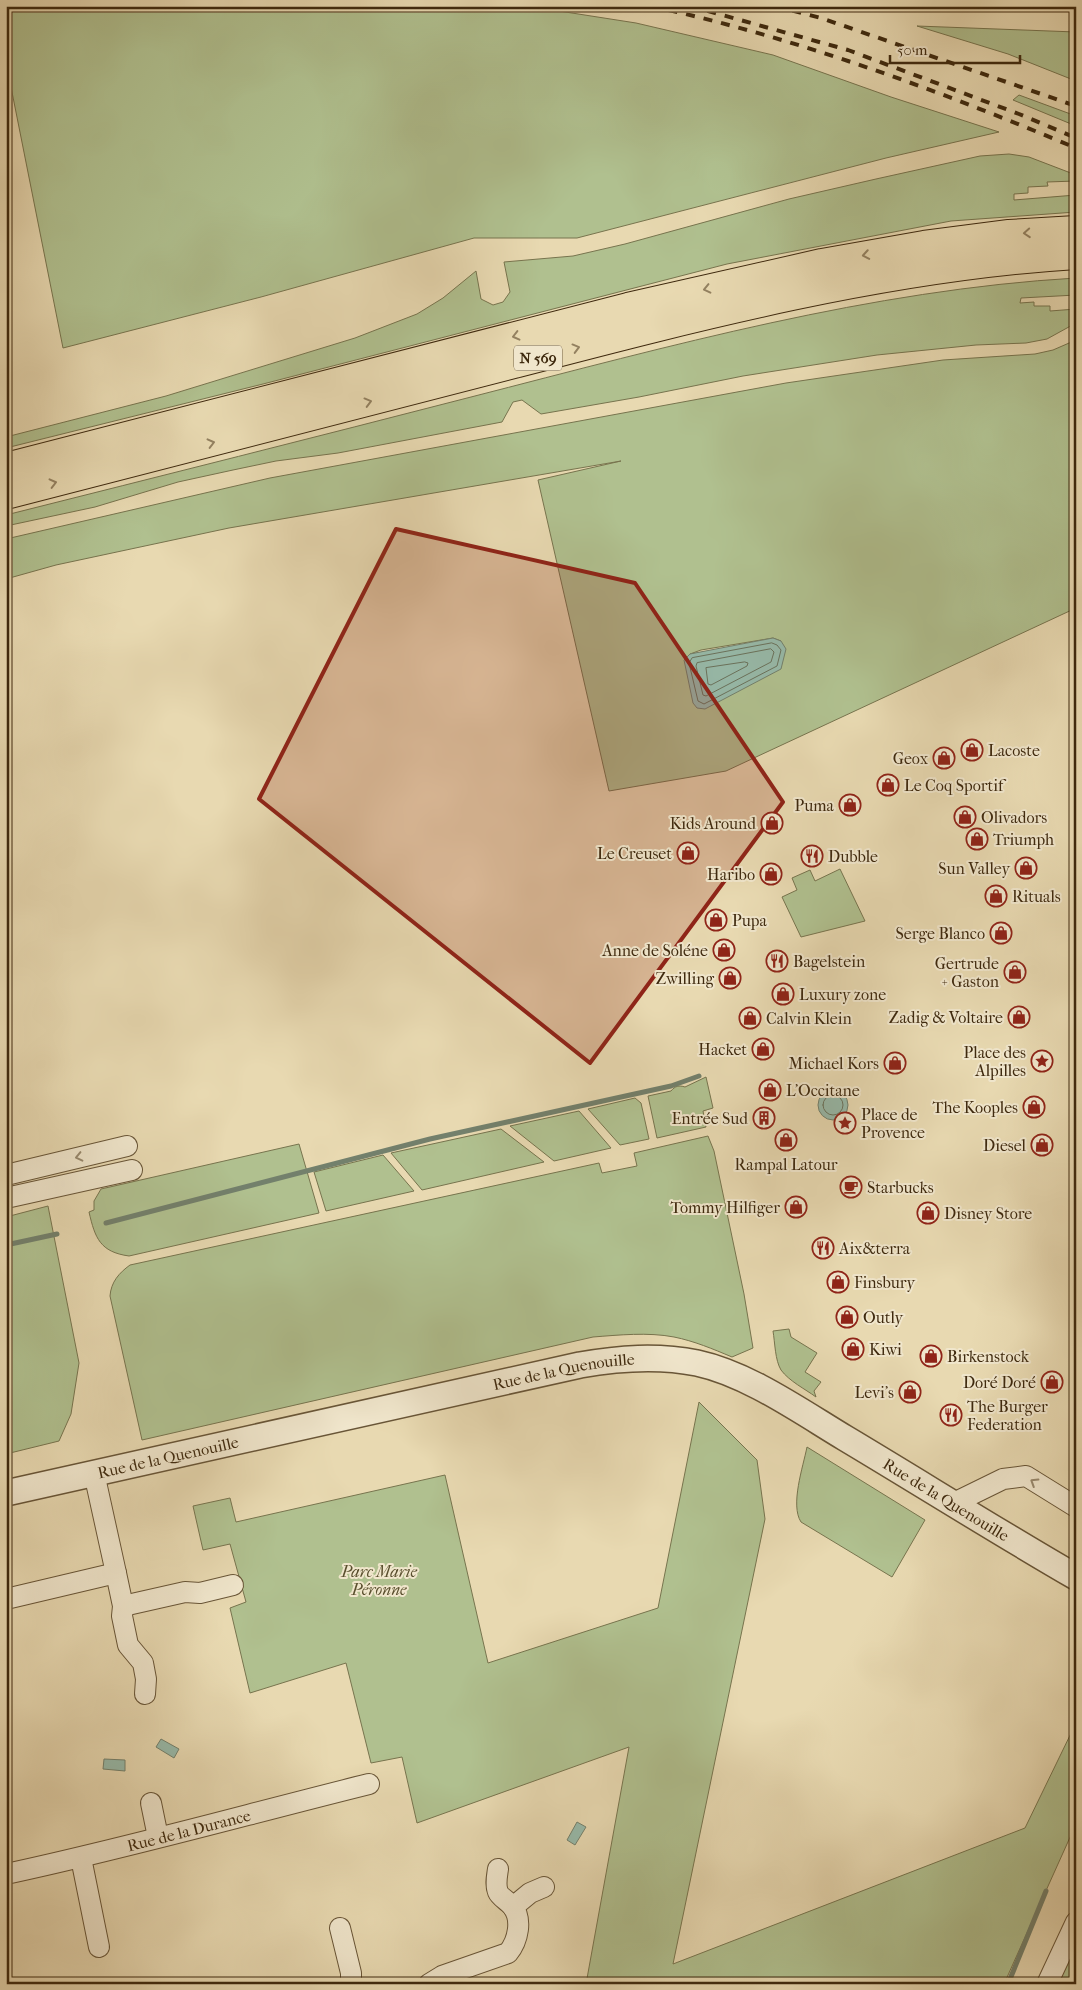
<svg xmlns="http://www.w3.org/2000/svg" width="1082" height="1990" font-family="'IM FELL French Canon',serif">
	<style>
		.green { fill: #b0c08f; stroke: #77744e; fill-rule: evenodd }
		.water { fill: #97baaa; stroke: #73806c }
		.lines { fill: none; stroke-linecap: round; stroke-linejoin: round }
		.shore { stroke: #6a725c; stroke-width: 1 }
		.stream { stroke: #73806c; stroke-width: 5 }
		.minor-casing { stroke: #685537; stroke-width: 22 }
		.tertiary-casing { stroke: #685537; stroke-width: 28 }
		.trunk-casing { stroke: #3e290e; stroke-width: 30 }
		.minor { stroke: #f0e6cc; stroke-width: 20 }
		.tertiary { stroke: #f0e6cc; stroke-width: 25 }
		.trunk { stroke: #e8d9b1; stroke-width: 28 }
		.rail { stroke: #3e290e; stroke-width: 4; stroke-dasharray: 9 9; stroke-linecap: butt }
		.oneway { stroke: #938160 }
		.oneway2 { stroke: #97886d }
		.marked { fill: #8f2418; fill-opacity: 0.2; stroke: #8f2418; stroke-width: 4; stroke-linejoin: round }
		.labels { text-anchor: middle; dominant-baseline: central; stroke-width: 4; stroke-linejoin: round; paint-order: stroke }
		.shield { fill: #f0e6cc; stroke: #736247; stroke-width: 1 }
		.shield-label { font-size: 15px; font-weight: bold; fill: #3e290e }
		.poi-label { font-size: 16px; fill: #3e290e; stroke: #f0e6cc; text-anchor: start }
		.street-label { font-size: 16px; fill: #3e290e; stroke: #f0e6cc }
		.park-label { font-size: 16px; font-style: italic; fill: #5a4f2e; stroke: #f0e6cc }
	</style>
	<rect width="100%" height="100%" fill="#e8d9b1"/>
	<filter id="stains"><feTurbulence type="fractalNoise" baseFrequency=".004" numOctaves="4"/><feColorMatrix values="0 0 0 0 .2 0 0 0 0 .09 0 0 0 0 .02 0 0 0 .5 -.17"/></filter>
	<radialGradient id="worn" r=".72"><stop offset=".6" stop-color="#630" stop-opacity="0"/><stop offset="1" stop-color="#630" stop-opacity=".3"/></radialGradient>
	<path class="green" d="M 6,6 L 527,6 L 636,23 L 773,55 L 891,97 L 999,132 L 886,158 L 577,238 L 474,238 L 261,297 L 63,348 L 6,62 Z
		M 917,26 L 1076,32 L 1076,81 L 1008,54 Z
		M 1019,95 L 1076,116 L 1076,126 L 1013,100 Z
		M 1009,154 L 1029,157 L 1076,175 L 1076,181 L 1047,182 L 1048,186 L 1028,187 L 1028,193 L 1014,194 L 1014,200 L 1076,195 L 1076,212 L 951,221 L 727,264 L 263,384 L 6,448 L 6,437 L 166,396 L 355,338 L 417,314 L 443,298 L 476,271 L 481,299 L 493,305 L 503,302 L 510,292 L 504,262 L 573,256 L 625,244 L 789,199 L 876,179 L 980,156 Z
		M 1076,278 L 1076,295 L 1021,298 L 1020,303 L 1034,302 L 1034,306 L 1050,306 L 1050,311 L 1076,309 L 1076,323 L 1047,339 L 1026,343 L 976,345 L 877,355 L 743,376 L 639,397 L 541,414 L 522,400 L 513,402 L 502,422 L 338,453 L 276,461 L 233,470 L 178,482 L 95,507 L 6,526 L 6,515 C 161,476 316,437 471,397 C 670,346 870,290 1076,278 Z
		M 1076,340 L 1076,608 L 726,771 L 609,791 L 538,480 L 621,461 L 229,528 L 56,565 L 6,579 L 6,539 L 270,478 L 786,383 L 943,360 L 1035,354 L 1053,350 ZM 773,638 L 781,641 L 690,654 L 701,650 Z
		M 840,869 L 865,921 L 801,937 L 782,897 L 797,890 L 792,878 L 810,870 L 815,881 Z
		M 706,1077 L 713,1108 L 703,1111 L 706,1127 L 657,1138 L 648,1096 L 671,1091 C 675,1086 679,1085 685,1087 Z
		M 635,1098 L 641,1103 L 649,1139 L 620,1145 L 588,1109 Z
		M 579,1111 L 611,1148 L 554,1161 L 510,1126 Z
		M 501,1129 L 544,1162 L 422,1190 L 391,1153 Z
		M 708,1136 L 714,1151 L 744,1294 L 753,1348 L 732,1357 C 713,1349 694,1341 674,1337 C 648,1332 619,1335 593,1337 L 142,1440 L 110,1296 C 111,1282 119,1273 130,1265 L 599,1163 L 602,1173 L 637,1166 L 634,1153 Z
		M 299,1144 L 319,1213 L 129,1256 C 100,1252 95,1238 89,1212 L 94,1210 L 94,1201 L 101,1189 Z
		M 383,1155 L 414,1191 L 326,1211 L 314,1172 Z
		M 48,1206 L 79,1363 L 71,1414 L 59,1441 L 6,1454 L 6,1217 Z
		M 789,1329 L 791,1337 L 817,1353 L 805,1372 L 821,1382 L 814,1391 L 816,1397 C 805,1389 789,1381 781,1370 C 775,1360 775,1343 773,1331 Z
		M 699,1402 L 757,1460 L 765,1519 L 673,1964 L 1025,1828 L 1076,1723 L 1076,1824 L 1004,1984 L 586,1984 L 629,1747 L 417,1823 L 402,1757 L 371,1763 L 346,1663 L 250,1693 L 230,1608 L 246,1602 L 230,1544 L 203,1550 L 193,1506 L 230,1498 L 236,1522 L 445,1475 L 488,1663 L 658,1608 Z
		M 807,1447 L 925,1520 L 892,1577 L 801,1522 C 790,1505 803,1467 807,1447 Z
		M 1076,1940 L 1076,1984 L 1054,1984 Z"/>
	<path class="water" d="M 773,638 L 781,641 L 786,649 L 781,669 L 705,709 L 697,708 L 693,703 L 684,660 L 690,654 Z
		M818 1105a15 15 0 1 1 30 0a15 15 0 1 1-30 0Z
		M 161,1739 L 179,1749 L 174,1758 L 156,1747 Z
		M 104,1759 L 125,1760 L 125,1771 L 103,1769 Z
		M 577,1822 L 586,1827 L 575,1845 L 567,1840 Z"/>
	<g class="lines">
		<path class="shore" d="M 772,643 L 777,645 L 781,650 L 777,666 L 704,704 L 698,701 L 689,663 L 692,658 Z
			M 771,649 L 774,652 L 771,662 L 706,696 L 703,695 L 696,666 L 697,663 Z
			M 745,662 L 748,663 L 747,666 L 711,685 L 708,684 L 706,668 Z
			M823 1105a10 10 0 1 1 20 0a10 10 0 1 1-20 0Z"/>
		<path class="stream" d="M 106,1223 L 430,1139 L 671,1086 L 699,1076
			M 6,1245 L 57,1234
			M 1008,1984 L 1046,1891"/>
		<g class="minor-casing">
			<g id="minor">
				<path d="M 6,1175 L 127,1146"/>
				<path d="M 6,1198 L 132,1170"/>
				<path d="M 954,1503 L 1003,1479 L 1026,1476 L 1076,1507"/>
				<path d="M 116,1573 L 123,1606 L 122,1616 L 128,1645 L 143,1663 L 146,1679 L 145,1694"/>
				<path d="M 6,1599 L 116,1573 L 94,1473"/>
				<path d="M 123,1606 L 185,1592 L 200,1593 L 233,1585"/>
				<path d="M 151,1803 L 158,1837"/>
				<path d="M 81,1858 L 99,1947"/>
				<path id="s1" d="M 6,1874 C 128,1848 248,1814 369,1784"/>
				<path d="M 513,1907 L 530,1893 L 544,1887"/>
				<path d="M 340,1928 L 351,1973 L 351,1984"/>
				<path d="M 429,1984 L 442,1976 L 508,1953 C 518,1941 523,1919 512,1906 C 508,1901 500,1897 498,1892 C 495,1885 497,1876 498,1869"/>
				<path d="M 1047,1984 L 1076,1922"/>
			</g>
		</g>
		<g class="tertiary-casing">
			<g id="tertiary">
				<path id="s2" d="M 6,1493 L 580,1365 C 619,1358 657,1355 697,1363 C 748,1374 800,1411 845,1438 C 922,1484 998,1532 1076,1577"/>
			</g>
		</g>
		<g class="trunk-casing">
			<path id="trunk" d="M 6,467 L 628,307 L 822,263 L 924,245 L 1009,234 L 1076,230
				M 6,495 C 176,452 345,408 514,364 C 698,316 885,267 1076,255"/>
		</g>
		<use href="#minor" class="minor"/>
		<use href="#tertiary" class="tertiary"/>
		<use href="#trunk" class="trunk"/>
		<path class="rail" d="M 651,6 C 797,38 938,90 1076,148
			M 690,6 L 848,50 L 1019,114 L 1076,138
			M 775,6 L 821,18 L 1076,106"/>
	</g>
	<defs><path id="oneway-chevron" d="M-2-3.5L2.5 0L-2 3.5" fill="none" stroke-width="1.6" stroke-linecap="round" stroke-linejoin="round" transform="scale(1.25)"/></defs>
	<g class="oneway">
		<use href="#oneway-chevron" transform="translate(1027 233) rotate(176)"/>
		<use href="#oneway-chevron" transform="translate(866 255) rotate(170)"/>
		<use href="#oneway-chevron" transform="translate(707 289) rotate(167)"/>
		<use href="#oneway-chevron" transform="translate(516 336) rotate(166)"/>
		<use href="#oneway-chevron" transform="translate(576 348) rotate(-15)"/>
		<use href="#oneway-chevron" transform="translate(368 402) rotate(-15)"/>
		<use href="#oneway-chevron" transform="translate(211 443) rotate(-14)"/>
		<use href="#oneway-chevron" transform="translate(53 483) rotate(-14)"/>
	</g>
	<g class="oneway2">
		<use href="#oneway-chevron" transform="translate(79 1157) rotate(167)"/>
		<use href="#oneway-chevron" transform="translate(1034 1482) rotate(-148)"/>
	</g>
	<path class="marked" d="M 396,529 L 635,583 L 783,802 L 590,1063 L 259,799 Z"/>
	<defs>
		<g id="shop-ring" transform="scale(1.125)"><circle r="9.5" fill="#f0e6cc" stroke="#8f2418" stroke-width="1.5"/><path d="M-5-2.5h2.3a2.7 3.5 0 0 1 5.4 0H5L5.5 6h-11ZM-1.5-2.5h3a1.5 2.3 0 0 0-3 0Z" fill="#8f2418"/></g>
		<g id="restaurant-ring" transform="scale(1.125)"><circle r="9.5" fill="#f0e6cc" stroke="#8f2418" stroke-width="1.5"/><path d="M-5-6h1v4h1v-4h1v4h1v-4h1v5L-1.5 .5V6h-2V.5L-5-1ZM5-6V6H3V1.5H1.5Q1.5-4 5-6Z" fill="#8f2418"/></g>
		<g id="sight-ring" transform="scale(1.125)"><circle r="9.5" fill="#f0e6cc" stroke="#8f2418" stroke-width="1.5"/><path d="M0-6L1.8-2.2L6-1.7L2.9 1.2L3.7 5.4L0 3.3L-3.7 5.4L-2.9 1.2L-6-1.7L-1.8-2.2Z" fill="#8f2418"/></g>
		<g id="building-ring" transform="scale(1.125)"><circle r="9.5" fill="#f0e6cc" stroke="#8f2418" stroke-width="1.5"/><path d="M-4-6H4V6H1V3H-1V6H-4ZM-2.5-4.3h1.7v1.8h-1.7ZM.8-4.3h1.7v1.8H.8ZM-2.5-1h1.7V.8h-1.7ZM.8-1h1.7V.8H.8Z" fill="#8f2418"/></g>
		<g id="cafe-ring" transform="scale(1.125)"><circle r="9.5" fill="#f0e6cc" stroke="#8f2418" stroke-width="1.5"/><path d="M-5.5-4.5H6V0H3Q3 3.5 0 3.5H-2.5Q-5.5 3.5-5.5 0ZM3-3.2v2h1.7v-2ZM-6 4.5H4V6H-6Z" fill="#8f2418"/></g>
	</defs>
	<g fill-rule="evenodd">
		<use href="#shop-ring" x="972" y="750"/>
		<use href="#shop-ring" x="944" y="758"/>
		<use href="#shop-ring" x="888" y="785"/>
		<use href="#shop-ring" x="850" y="805"/>
		<use href="#shop-ring" x="965" y="817"/>
		<use href="#shop-ring" x="772" y="823"/>
		<use href="#shop-ring" x="977" y="839"/>
		<use href="#shop-ring" x="688" y="853"/>
		<use href="#restaurant-ring" x="812" y="856"/>
		<use href="#shop-ring" x="1026" y="868"/>
		<use href="#shop-ring" x="771" y="874"/>
		<use href="#shop-ring" x="996" y="896"/>
		<use href="#shop-ring" x="716" y="920"/>
		<use href="#shop-ring" x="1001" y="933"/>
		<use href="#shop-ring" x="724" y="950"/>
		<use href="#restaurant-ring" x="777" y="961"/>
		<use href="#shop-ring" x="1015" y="972"/>
		<use href="#shop-ring" x="730" y="978"/>
		<use href="#shop-ring" x="783" y="994"/>
		<use href="#shop-ring" x="1019" y="1017"/>
		<use href="#shop-ring" x="750" y="1018"/>
		<use href="#shop-ring" x="763" y="1049"/>
		<use href="#sight-ring" x="1042" y="1061"/>
		<use href="#shop-ring" x="895" y="1063"/>
		<use href="#shop-ring" x="770" y="1090"/>
		<use href="#shop-ring" x="1034" y="1107"/>
		<use href="#building-ring" x="764" y="1118"/>
		<use href="#sight-ring" x="845" y="1123"/>
		<use href="#shop-ring" x="786" y="1140"/>
		<use href="#shop-ring" x="1042" y="1145"/>
		<use href="#cafe-ring" x="851" y="1187"/>
		<use href="#shop-ring" x="796" y="1207"/>
		<use href="#shop-ring" x="928" y="1213"/>
		<use href="#restaurant-ring" x="823" y="1248"/>
		<use href="#shop-ring" x="838" y="1282"/>
		<use href="#shop-ring" x="847" y="1317"/>
		<use href="#shop-ring" x="853" y="1349"/>
		<use href="#shop-ring" x="931" y="1356"/>
		<use href="#shop-ring" x="1052" y="1382"/>
		<use href="#shop-ring" x="910" y="1392"/>
		<use href="#restaurant-ring" x="951" y="1415"/>
	</g>
	<g class="labels">
		<rect class="shield" x="514" y="345.5" width="48" height="25" rx="4"/>
		<g class="shield-label">
			<text x="538" y="358">N 569</text>
		</g>
		<g class="poi-label">
			<text x="988" y="750">Lacoste</text>
			<text x="928" y="758" text-anchor="end">Geox</text>
			<text x="904" y="785">Le Coq Sportif</text>
			<text x="834" y="805" text-anchor="end">Puma</text>
			<text x="981" y="817">Olivadors</text>
			<text x="756" y="823" text-anchor="end">Kids Around</text>
			<text x="993" y="839">Triumph</text>
			<text x="672" y="853" text-anchor="end">Le Creuset</text>
			<text x="828" y="856">Dubble</text>
			<text x="1010" y="868" text-anchor="end">Sun Valley</text>
			<text x="755" y="874" text-anchor="end">Haribo</text>
			<text x="1012" y="896">Rituals</text>
			<text x="732" y="920">Pupa</text>
			<text x="985" y="933" text-anchor="end">Serge Blanco</text>
			<text x="708" y="950" text-anchor="end">Anne de Soléne</text>
			<text x="793" y="961">Bagelstein</text>
			<text x="999" y="963" text-anchor="end">Gertrude<tspan x="999" dy="18">+ Gaston</tspan></text>
			<text x="714" y="978" text-anchor="end">Zwilling</text>
			<text x="799" y="994">Luxury zone</text>
			<text x="1003" y="1017" text-anchor="end">Zadig &amp; Voltaire</text>
			<text x="766" y="1018">Calvin Klein</text>
			<text x="747" y="1049" text-anchor="end">Hacket</text>
			<text x="1026" y="1052" text-anchor="end">Place des<tspan x="1026" dy="18">Alpilles</tspan></text>
			<text x="879" y="1063" text-anchor="end">Michael Kors</text>
			<text x="786" y="1090">L'Occitane</text>
			<text x="1018" y="1107" text-anchor="end">The Kooples</text>
			<text x="861" y="1114">Place de<tspan x="861" dy="18">Provence</tspan></text>
			<text x="748" y="1118" text-anchor="end">Entrée Sud</text>
			<text x="1026" y="1145" text-anchor="end">Diesel</text>
			<text x="786" y="1164" text-anchor="middle">Rampal Latour</text>
			<text x="867" y="1187">Starbucks</text>
			<text x="780" y="1207" text-anchor="end">Tommy Hilfiger</text>
			<text x="944" y="1213">Disney Store</text>
			<text x="839" y="1248">Aix&amp;terra</text>
			<text x="854" y="1282">Finsbury</text>
			<text x="863" y="1317">Outly</text>
			<text x="869" y="1349">Kiwi</text>
			<text x="947" y="1356">Birkenstock</text>
			<text x="1036" y="1382" text-anchor="end">Doré Doré</text>
			<text x="894" y="1392" text-anchor="end">Levi's</text>
			<text x="967" y="1406">The Burger<tspan x="967" dy="18">Federation</tspan></text>
		</g>
		<g class="street-label">
			<text stroke="none"><textPath href="#s2" startOffset="571">Rue de la Quenouille</textPath></text>
			<text stroke="none"><textPath href="#s2" startOffset="166">Rue de la Quenouille</textPath></text>
			<text stroke="none"><textPath href="#s2" startOffset="991">Rue de la Quenouille</textPath></text>
			<text stroke="none"><textPath href="#s1" startOffset="188">Rue de la Durance</textPath></text>
		</g>
		<g class="park-label">
			<text x="379" y="1571">Parc Marie<tspan x="379" dy="18">Péronne</tspan></text>
		</g>
	</g>
	<rect width="1082" height="1990" fill="none" stroke="#e8d9b1" stroke-width="25"/>
	<rect x="8" y="8" width="1067" height="1975" fill="none" stroke="#3e290e" stroke-width="2.5"/>
	<rect x="12" y="12" width="1057" height="1965" fill="none" stroke="#3e290e"/>
	<path d="M890 55v8h130v-8" fill="none" stroke="#3e290e" stroke-width="2.5"/>
	<text x="897" y="55" font-size="15" fill="#3e290e" stroke="#f0e6cc" stroke-width="4" paint-order="stroke">50 m</text>
	<rect width="100%" height="100%" filter="url(#stains)"/>
	<rect width="100%" height="100%" fill="url(#worn)"/>
</svg>
